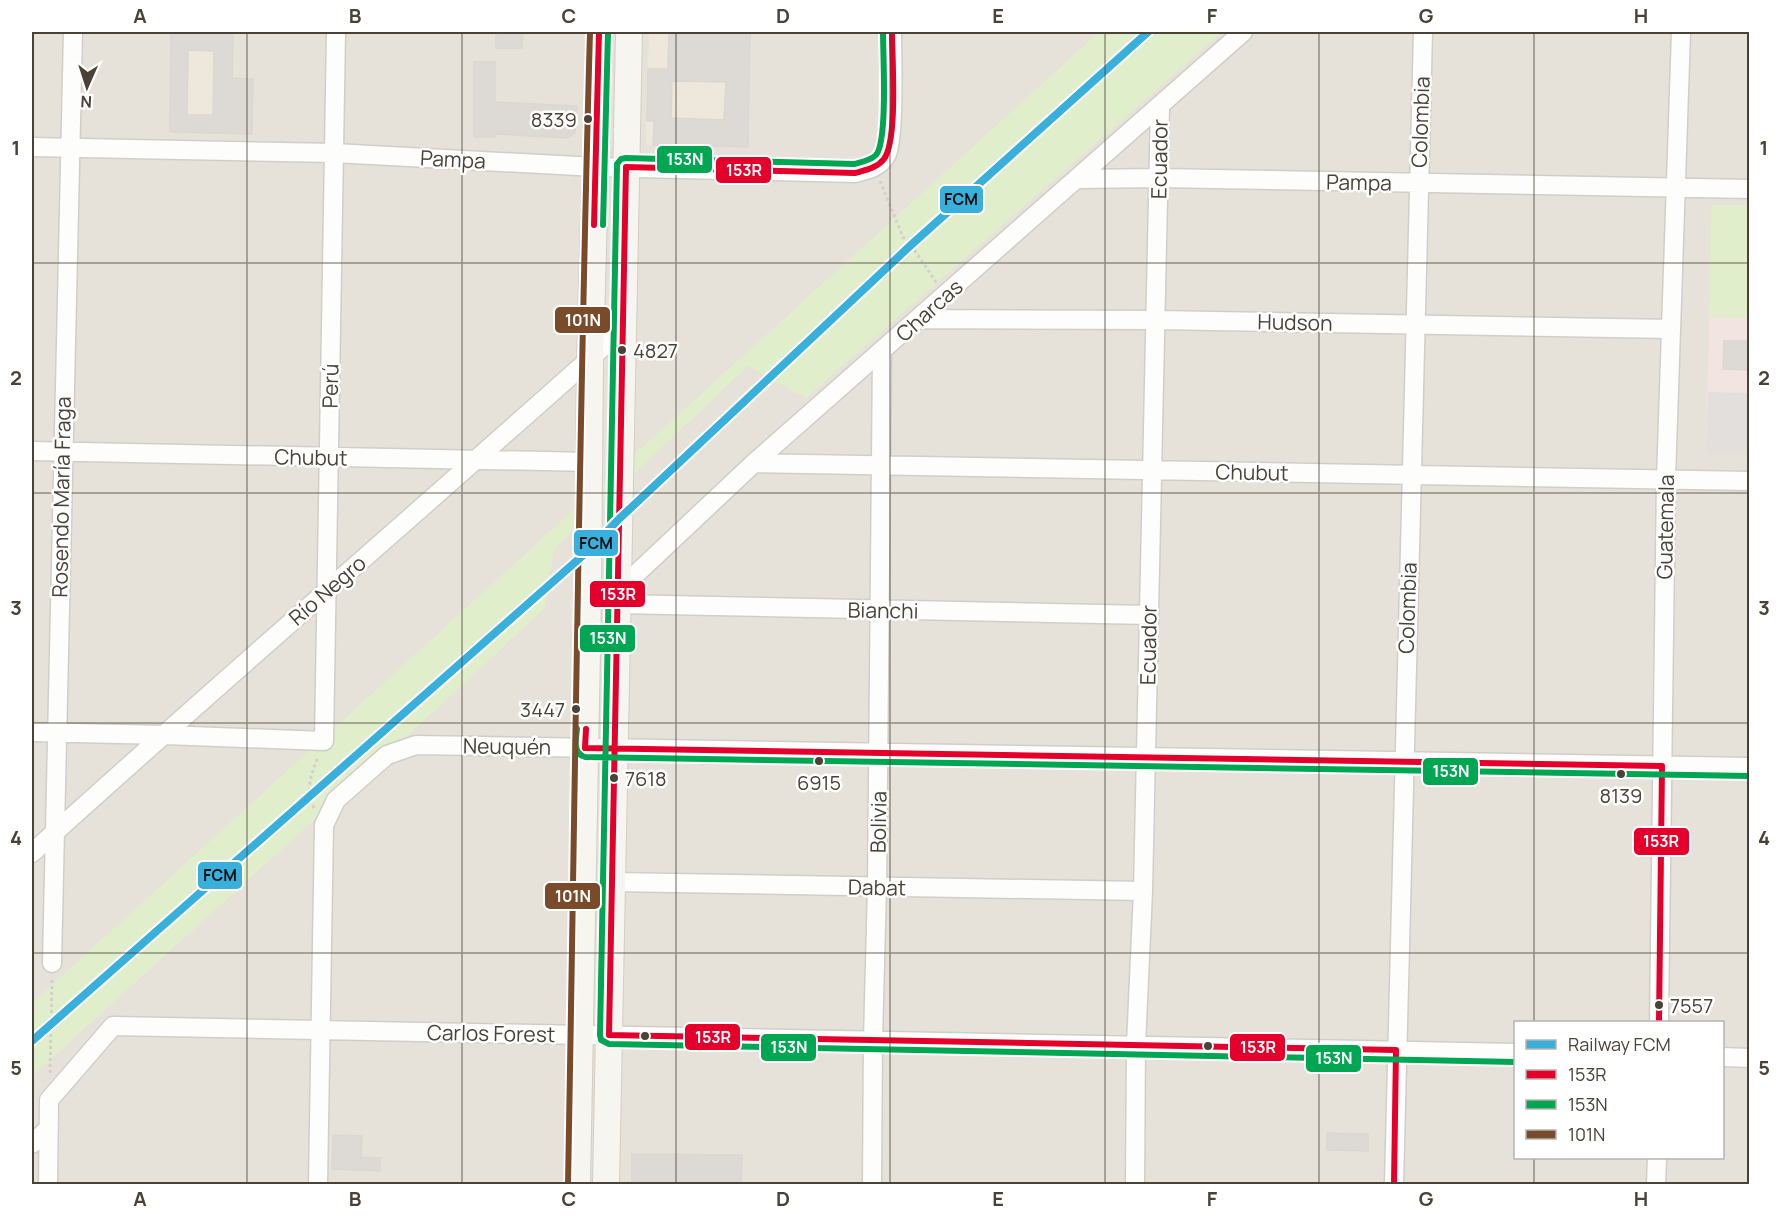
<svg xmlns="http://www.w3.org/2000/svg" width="1781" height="1216" font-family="Manrope,sans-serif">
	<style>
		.residential { fill: #e7e2d9; fill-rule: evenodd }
		.education { fill: #eee7db }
		.medical { fill: #f2e4e0 }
		.green { fill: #e1eecb }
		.parking { fill: #e2dfdc }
		.building { fill: #ddd9d4; stroke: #dbd7d1; stroke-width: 1.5; fill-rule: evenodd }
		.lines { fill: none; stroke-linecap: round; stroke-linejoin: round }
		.minor-casing { stroke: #d1cec9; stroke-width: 21 }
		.secondary-casing { stroke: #d3cdc3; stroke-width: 28 }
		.path { stroke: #d3d0cb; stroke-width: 3; stroke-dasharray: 3 3; stroke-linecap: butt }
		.minor { stroke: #fdfdfc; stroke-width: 18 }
		.secondary { stroke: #f7f5f0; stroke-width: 26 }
		.bus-1-casing { stroke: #fff; stroke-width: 10 }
		.bus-2-casing { stroke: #fff; stroke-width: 10 }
		.bus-3-casing { stroke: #fff; stroke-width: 10 }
		.bus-1 { stroke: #e4002b; stroke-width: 6 }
		.bus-2 { stroke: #00a651; stroke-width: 6 }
		.bus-3 { stroke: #7a4b2a; stroke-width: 6 }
		.rail-1-casing { stroke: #fff; stroke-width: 12 }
		.rail-1 { stroke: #39afdb; stroke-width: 8 }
		.grid { fill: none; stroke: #4a4237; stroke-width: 1.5; stroke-opacity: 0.55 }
		.bus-dot { fill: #4a4237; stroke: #fff; stroke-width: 2 }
		.labels { text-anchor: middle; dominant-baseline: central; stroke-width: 5; stroke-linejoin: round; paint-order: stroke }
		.bus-label { font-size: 20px; fill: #4a4237; stroke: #fff; text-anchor: start }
		.street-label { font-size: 21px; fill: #4a4237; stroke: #fff }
		.line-badge { stroke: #fff; stroke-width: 2 }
		.badge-label { font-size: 16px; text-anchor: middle; font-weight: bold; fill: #fff }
		.pale-badge-label { font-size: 16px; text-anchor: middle; font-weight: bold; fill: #111 }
		.neatline { fill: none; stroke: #4a4237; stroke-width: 2 }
		.grid-label { font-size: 20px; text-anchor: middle; font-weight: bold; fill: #4a4237 }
	</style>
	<rect width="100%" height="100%" fill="#f3f0ec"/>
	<path class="residential" d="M 32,32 L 1749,32 L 1749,1184 L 32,1184 ZM 1516,1022 L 1722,1022 L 1722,1158 L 1516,1158 Z"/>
	<path class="education" d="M 171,32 L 233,32 L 232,78 L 253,79 L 252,134 L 170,132 Z
		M 649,32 L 750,32 L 748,147 L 646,145 Z"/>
	<path class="medical" d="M 1709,317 L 1749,318 L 1749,453 L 1706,453 Z"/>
	<path class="green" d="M 1099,32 L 1222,32 L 806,398 L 748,366 L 554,549 L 545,608 L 442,704 L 32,1076 L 32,1003 Z
		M 1711,205 L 1749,205 L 1749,318 L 1709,317 Z"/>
	<path class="parking" d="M 1708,392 L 1748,393 L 1747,453 L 1706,453 Z"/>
	<path class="building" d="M 171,32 L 233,32 L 232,78 L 253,79 L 252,134 L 170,132 ZM 188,50 L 214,51 L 213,115 L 187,115 Z
		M 496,32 L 523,32 L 522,48 L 496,48 Z
		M 669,32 L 750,32 L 748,147 L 653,145 L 654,121 L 647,121 L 648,69 L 668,69 ZM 672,81 L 726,82 L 724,120 L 671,118 Z
		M 474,62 L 495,62 L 495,102 L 577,106 L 575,133 L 567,138 L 495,134 L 495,137 L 474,137 Z
		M 1724,341 L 1749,341 L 1749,370 L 1723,369 Z
		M 1327,1133 L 1368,1134 L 1368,1151 L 1327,1150 Z
		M 333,1135 L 362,1136 L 361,1157 L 380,1158 L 380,1171 L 332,1169 Z
		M 632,1154 L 742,1155 L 741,1185 L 632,1185 Z"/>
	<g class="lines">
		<g class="minor-casing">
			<path id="minor" d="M 32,147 L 334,153 L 596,167 L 855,173 C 867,170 879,168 886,156 C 895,142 892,54 892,32
				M 1077,179 L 1159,178 L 1750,189
				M 919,319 L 1156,320 L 1671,329
				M 32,451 L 591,462
				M 754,463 L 1750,481
				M 618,591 L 754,463 L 1243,32
				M 617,604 L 1149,615
				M 32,732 L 165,735 L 324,741 L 336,32
				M 32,853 C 227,676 427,505 623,329
				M 612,882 L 1143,891
				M 52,963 L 73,32
				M 1659,1022 L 1666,479 L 1681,32
				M 1722,1057 L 1750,1058
				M 32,1144 L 49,1128
				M 48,1184 L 49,1100 L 113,1026 L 1516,1053
				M 318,1184 L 324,825 L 336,800 L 387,755 L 416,745 L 1750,767
				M 872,1184 L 873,1040 L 877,887 L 882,352
				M 1135,1184 L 1136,1045 L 1143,891 L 1160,106
				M 1394,1184 L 1423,32
				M 1656,1184 L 1657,1158"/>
		</g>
		<g class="secondary-casing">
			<path id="secondary" d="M 577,1184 L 588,597 L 590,358 L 599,32
				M 606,1184 L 629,32"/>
		</g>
		<path class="path" d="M 880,181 L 903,237 L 911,245 L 936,282
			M 314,808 C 305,790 311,775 318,757
			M 50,1073 L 52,980"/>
		<use href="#minor" class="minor"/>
		<use href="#secondary" class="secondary"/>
		<g class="bus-1-casing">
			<path id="bus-1" d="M 892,32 C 892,58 898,140 884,159 C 877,168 866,170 855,173 L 626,167 L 609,1035 L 1396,1050 L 1394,1184
				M 594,225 L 599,32
				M 586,729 L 585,748 L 1662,766 L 1659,1022"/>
		</g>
		<g class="bus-2-casing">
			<path id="bus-2" d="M 883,32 C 883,54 888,141 876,155 C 870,161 861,162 854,164 L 626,158 L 621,159 L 617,164 L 600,1035 L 601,1040 L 609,1044 L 1516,1062
				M 603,225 L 608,32
				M 577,729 C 576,739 572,753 585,757 L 1750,776"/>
		</g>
		<g class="bus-3-casing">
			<path id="bus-3" d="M 568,1184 C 575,800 579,416 590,32"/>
		</g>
		<use href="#bus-1" class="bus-1"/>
		<use href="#bus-2" class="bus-2"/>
		<use href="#bus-3" class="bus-3"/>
		<g class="rail-1-casing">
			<path id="rail-1" d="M 32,1041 L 589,550 L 619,519 L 911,245 L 1148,32"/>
		</g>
		<use href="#rail-1" class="rail-1"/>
	</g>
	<path class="grid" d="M 247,32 L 247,1184M 462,32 L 462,1184M 676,32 L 676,1184M 890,32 L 890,1184M 1105,32 L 1105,1184M 1319,32 L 1319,1184M 1534,32 L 1534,1022M 32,263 L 1750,263M 32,493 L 1750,493M 32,723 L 1750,723M 32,953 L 1750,953M 1534,1158 L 1534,1184"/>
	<g class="bus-dot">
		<circle cx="588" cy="119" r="5"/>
		<circle cx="622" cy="350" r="5"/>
		<circle cx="576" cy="709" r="5"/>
		<circle cx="819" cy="761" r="5"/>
		<circle cx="1621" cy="774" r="5"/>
		<circle cx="614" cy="778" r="5"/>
		<circle cx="1659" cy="1005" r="5"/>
		<circle cx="645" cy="1036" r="5"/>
		<circle cx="1208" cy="1046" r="5"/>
	</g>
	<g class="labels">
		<g class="bus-label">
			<text x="577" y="119" text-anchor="end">8339</text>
			<text x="633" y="350">4827</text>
			<text x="565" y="709" text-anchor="end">3447</text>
			<text x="625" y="778">7618</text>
			<text x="819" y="782" text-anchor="middle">6915</text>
			<text x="1621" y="795" text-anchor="middle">8139</text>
			<text x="1670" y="1005">7557</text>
		</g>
		<g class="street-label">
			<text transform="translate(1420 122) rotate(-88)">Colombia</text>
			<text transform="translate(453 159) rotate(3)">Pampa</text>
			<text transform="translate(1159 159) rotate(-89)">Ecuador</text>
			<text transform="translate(1359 182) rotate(1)">Pampa</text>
			<text transform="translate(929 310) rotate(-42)">Charcas</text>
			<text transform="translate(1295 322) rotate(1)">Hudson</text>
			<text transform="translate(330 386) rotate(-89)">Perú</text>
			<text transform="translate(311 457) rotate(1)">Chubut</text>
			<text transform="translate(1252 472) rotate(1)">Chubut</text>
			<text transform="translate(61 497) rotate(-89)">Rosendo María Fraga</text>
			<text transform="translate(1665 527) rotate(-89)">Guatemala</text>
			<text transform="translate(327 590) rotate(-41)">Río Negro</text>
			<text transform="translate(1407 608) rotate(-88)">Colombia</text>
			<text transform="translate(883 610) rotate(1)">Bianchi</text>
			<text transform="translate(1148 645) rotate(-89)">Ecuador</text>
			<text transform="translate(507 746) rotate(1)">Neuquén</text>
			<text transform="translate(878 822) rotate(-89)">Bolivia</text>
			<text transform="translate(877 887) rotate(1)">Dabat</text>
			<text transform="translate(491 1033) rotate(1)">Carlos Forest</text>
		</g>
	</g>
	<g class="line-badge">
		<rect x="656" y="145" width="57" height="29" rx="6" fill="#00a651"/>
		<rect x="715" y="156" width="57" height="28" rx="6" fill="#e4002b"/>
		<rect x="939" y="185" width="45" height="29" rx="6" fill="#39afdb"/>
		<rect x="554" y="306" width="57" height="28" rx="6" fill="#7a4b2a"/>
		<rect x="573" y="529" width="46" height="28" rx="6" fill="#39afdb"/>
		<rect x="589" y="580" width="57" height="28" rx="6" fill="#e4002b"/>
		<rect x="579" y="624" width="57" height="29" rx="6" fill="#00a651"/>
		<rect x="1422" y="757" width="57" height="29" rx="6" fill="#00a651"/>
		<rect x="1633" y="827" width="57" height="29" rx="6" fill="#e4002b"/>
		<rect x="197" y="861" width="46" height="29" rx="6" fill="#39afdb"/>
		<rect x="544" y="882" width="57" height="28" rx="6" fill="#7a4b2a"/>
		<rect x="684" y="1023" width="57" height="28" rx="6" fill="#e4002b"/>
		<rect x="1229" y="1033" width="57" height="29" rx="6" fill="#e4002b"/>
		<rect x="760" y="1033" width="57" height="29" rx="6" fill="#00a651"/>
		<rect x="1305" y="1044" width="57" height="29" rx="6" fill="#00a651"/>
	</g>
	<g class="badge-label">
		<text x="685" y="165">153N</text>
		<text x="744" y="176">153R</text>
		<text x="583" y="326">101N</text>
		<text x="618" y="600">153R</text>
		<text x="608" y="644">153N</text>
		<text x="1451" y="777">153N</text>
		<text x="1661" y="847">153R</text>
		<text x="573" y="902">101N</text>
		<text x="713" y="1043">153R</text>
		<text x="1258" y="1053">153R</text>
		<text x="789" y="1053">153N</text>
		<text x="1334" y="1064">153N</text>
	</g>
	<g class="pale-badge-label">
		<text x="961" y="205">FCM</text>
		<text x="596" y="549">FCM</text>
		<text x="220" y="881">FCM</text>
	</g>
	<rect width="1781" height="1216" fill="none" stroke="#ffffff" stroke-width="66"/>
	<rect x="1514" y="1021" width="210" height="138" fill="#ffffff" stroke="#b7b3af" stroke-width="1.5"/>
	<rect x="1526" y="1040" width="30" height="9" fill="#39afdb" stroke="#b7b3af" stroke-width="1.5"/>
	<text x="1568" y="1051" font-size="18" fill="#4a4237">Railway FCM</text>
	<rect x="1526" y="1070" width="30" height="9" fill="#e4002b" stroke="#b7b3af" stroke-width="1.5"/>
	<text x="1568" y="1081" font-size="18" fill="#4a4237">153R</text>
	<rect x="1526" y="1100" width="30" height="9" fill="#00a651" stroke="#b7b3af" stroke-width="1.5"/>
	<text x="1568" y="1111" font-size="18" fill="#4a4237">153N</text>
	<rect x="1526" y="1130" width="30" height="9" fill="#7a4b2a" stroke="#b7b3af" stroke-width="1.5"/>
	<text x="1568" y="1141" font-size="18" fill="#4a4237">101N</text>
	<g transform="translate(87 87) rotate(183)" stroke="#ffffff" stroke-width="4.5" paint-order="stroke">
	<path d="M0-4.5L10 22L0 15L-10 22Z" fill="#4a4237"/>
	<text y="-9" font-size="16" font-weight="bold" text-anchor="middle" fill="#4a4237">N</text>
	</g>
	<rect x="33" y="33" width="1715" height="1150" class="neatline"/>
	<g class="grid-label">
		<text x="140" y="23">A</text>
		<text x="355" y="23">B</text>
		<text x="569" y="23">C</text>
		<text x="783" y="23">D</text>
		<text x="998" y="23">E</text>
		<text x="1212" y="23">F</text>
		<text x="1426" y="23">G</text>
		<text x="1641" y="23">H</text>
		<text x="16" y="155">1</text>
		<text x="1764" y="155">1</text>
		<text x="16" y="385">2</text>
		<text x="1764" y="385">2</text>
		<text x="16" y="615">3</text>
		<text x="1764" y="615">3</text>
		<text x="16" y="845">4</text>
		<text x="1764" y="845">4</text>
		<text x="16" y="1075">5</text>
		<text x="1764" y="1075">5</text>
		<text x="140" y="1206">A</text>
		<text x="355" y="1206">B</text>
		<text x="569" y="1206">C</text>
		<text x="783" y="1206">D</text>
		<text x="998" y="1206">E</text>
		<text x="1212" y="1206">F</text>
		<text x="1426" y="1206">G</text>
		<text x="1641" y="1206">H</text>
	</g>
</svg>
